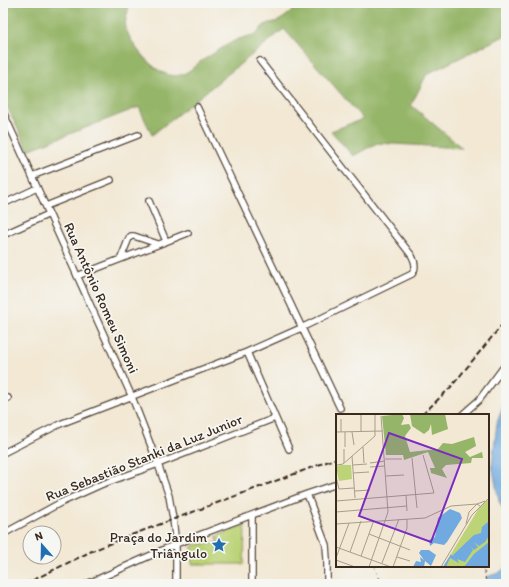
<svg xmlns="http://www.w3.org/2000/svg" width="509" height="587" font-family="Itim,sans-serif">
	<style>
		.green { fill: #bcd377; stroke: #7c7e4a }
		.forest { fill: #95b568; stroke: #687043 }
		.water { fill: #70aae0; stroke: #566a7f }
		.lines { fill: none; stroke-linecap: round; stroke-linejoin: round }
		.minor-casing { stroke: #564639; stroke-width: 8 }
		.path { stroke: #564639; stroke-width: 1; stroke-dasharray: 3 3; stroke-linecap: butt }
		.minor { stroke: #fff; stroke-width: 5.5 }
		.rail { stroke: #3b2a1e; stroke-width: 2; stroke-dasharray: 6 3; stroke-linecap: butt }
		.labels { text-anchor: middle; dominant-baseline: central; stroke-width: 3.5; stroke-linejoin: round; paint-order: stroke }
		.street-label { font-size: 14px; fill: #3b2a1e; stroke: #f6f6f2 }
		.poi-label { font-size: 14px; fill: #3b2a1e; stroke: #f6f6f2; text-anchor: end }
		.inset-road { fill: none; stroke: #a99c8b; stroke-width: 1 }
		.view { fill: #7b2cbf; fill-opacity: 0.15; stroke: #7b2cbf; stroke-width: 2 }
		.inset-edge { fill: none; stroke: #3b2a1e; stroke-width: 2 }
	</style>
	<rect width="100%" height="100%" fill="#f6f6f2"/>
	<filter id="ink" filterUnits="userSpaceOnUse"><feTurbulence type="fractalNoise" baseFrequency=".025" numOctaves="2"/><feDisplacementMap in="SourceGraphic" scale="8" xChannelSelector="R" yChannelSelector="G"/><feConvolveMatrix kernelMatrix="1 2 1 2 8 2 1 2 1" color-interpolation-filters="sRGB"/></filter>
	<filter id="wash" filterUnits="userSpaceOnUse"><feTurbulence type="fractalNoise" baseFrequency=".012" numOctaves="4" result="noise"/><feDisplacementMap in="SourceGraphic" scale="16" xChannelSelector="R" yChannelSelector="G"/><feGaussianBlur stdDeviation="0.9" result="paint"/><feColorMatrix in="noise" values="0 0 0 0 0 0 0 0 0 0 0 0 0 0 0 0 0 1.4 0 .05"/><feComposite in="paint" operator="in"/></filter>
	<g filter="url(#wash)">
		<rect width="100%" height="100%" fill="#f2e8d4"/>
		<path class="green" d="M 245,525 L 244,564 L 192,564 L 192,546 L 200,544 L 218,543 L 217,536 Z"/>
		<path class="forest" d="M 3,3 L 122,3 L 126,5 L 128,8 C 128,15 124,20 126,28 C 130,45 160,82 180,75 C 189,73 195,65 203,60 C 213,54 223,47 234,41 C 241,37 250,37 257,33 C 261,31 261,27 265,25 C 270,22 275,23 280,20 C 284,18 298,7 301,3 L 506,3 L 506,35 L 427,74 L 411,105 L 462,148 L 377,143 L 353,156 L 331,131 L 363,119 L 284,29 L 152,135 L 139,107 L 28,150 L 3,98 Z"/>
		<path class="water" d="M 506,398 L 506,515 L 499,501 L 492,465 L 497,423 Z
			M 506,566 L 506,584 L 490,584 L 486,577 L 499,573 Z"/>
	</g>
	<g filter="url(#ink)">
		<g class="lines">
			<g class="minor-casing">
				<path id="minor" d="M 197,107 L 340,408
					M 3,112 L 132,397 L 158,464 L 169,496 L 173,519 L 176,544 L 176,584
					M 32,176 L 138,135
					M 149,201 L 166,241
					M 3,204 L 37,188
					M 46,206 L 111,180
					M 3,235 L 49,214
					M 121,258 L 129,238 L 131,236 L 134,236 L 158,244
					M 77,276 L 188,233
					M 247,352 L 289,449
					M 3,400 L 8,398
					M 462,415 L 479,400 L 506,364
					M 3,453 L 60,424 L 247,352 L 301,328 L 412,274 C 417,268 415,262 412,256 L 260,61
					M 307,494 L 326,545 L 327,559 L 327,584
					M 3,534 L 60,503 L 100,485 L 158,464 L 275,418
					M 87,584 L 176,544 L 307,494 L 337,484
					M 252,584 L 252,515"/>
			</g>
			<path class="path" d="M 374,566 L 382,584
				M 481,566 L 485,574 L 486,584"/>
			<use href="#minor" class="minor"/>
			<path class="rail" d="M 422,415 L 450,388 L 506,320
				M 25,584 L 92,551 L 126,537 L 337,458"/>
		</g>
	</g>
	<defs>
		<g id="sight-bare" transform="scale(1.2)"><path d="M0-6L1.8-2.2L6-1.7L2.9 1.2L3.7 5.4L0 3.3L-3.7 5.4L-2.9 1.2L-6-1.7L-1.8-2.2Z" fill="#1f6fb2" stroke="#f6f6f2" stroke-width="2.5" paint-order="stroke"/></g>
	</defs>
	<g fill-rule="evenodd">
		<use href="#sight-bare" x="219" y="545"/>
	</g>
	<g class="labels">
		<g class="street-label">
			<text transform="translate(101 298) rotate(66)">Rua Antônio Romeu Simoni</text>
			<text transform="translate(144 458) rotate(-22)">Rua Sebastião Stanki da Luz Junior</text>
		</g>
		<g class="poi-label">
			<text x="207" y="537">Praça do Jardim<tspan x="207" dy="16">Triângulo</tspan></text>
		</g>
	</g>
	<g transform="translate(336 414)">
		<rect width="153" height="153" fill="#f2e8d4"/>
		<path d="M 4,51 L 15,51 L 16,65 L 3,67 L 0,53 ZM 153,85 L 153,153 L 107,153 L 143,94 Z" fill="#bcd377"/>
		<path d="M 66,0 L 68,4 L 65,11 L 73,10 L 75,14 L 69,22 L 74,38 L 102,35 L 107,29 L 116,30 L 138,23 L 140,32 L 129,38 L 134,43 L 146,38 L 147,44 L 136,44 L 135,49 L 110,51 L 106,55 L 111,64 L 95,59 L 94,54 L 99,54 L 92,38 L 68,46 L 67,41 L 50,41 L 46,2 ZM 74,0 L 109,0 L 112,15 L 96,21 L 95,10 L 93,16 L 88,20 L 76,12 Z" fill="#95b568"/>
		<path d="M 114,95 L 124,99 L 126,104 L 111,128 L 108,131 L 98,129 L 94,132 L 93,126 L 99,123 L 102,104 ZM 153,107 L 153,122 L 149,128 L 143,132 L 138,128 L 142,133 L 138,136 L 134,132 L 137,136 L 129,148 L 121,145 L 123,149 L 114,144 L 110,153 L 107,153 L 115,140 L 116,142 L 138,121 L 145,119 L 146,113 ZM 153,128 L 153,153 L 128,153 L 138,140 ZM 85,136 L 93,136 L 100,141 L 95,152 L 89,147 L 88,153 L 77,153 L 80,147 L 85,148 L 84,143 L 88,146 L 83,139 Z" fill="#70aae0"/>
		<path class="inset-road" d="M 25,0 L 25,18M 5,5 L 5,18M 0,18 L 47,17M 9,18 L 9,33M 16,18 L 18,31M 27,33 L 28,49M 8,35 L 8,49M 16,42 L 19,84M 76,44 L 81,94M 49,45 L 66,45M 34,49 L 49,47M 1,51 L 7,50 L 39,22 L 39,0M 17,51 L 31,50M 34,53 L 49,52M 17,59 L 33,58M 50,62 L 68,61M 0,63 L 3,75 L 18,74M 19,77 L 34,76M 70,81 L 71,97M 0,87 L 98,79 L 87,41M 0,98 L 71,92M 0,110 L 89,104 L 115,92 L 141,90 L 144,92M 130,110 L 133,98 L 141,90 L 149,87M 33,120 L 74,136M 0,133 L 55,153M 14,138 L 25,107M 25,142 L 38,106M 61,143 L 74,147M 0,144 L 13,109M 0,146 L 19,153M 46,149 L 63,105M 33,153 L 52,98 L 45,2M 57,153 L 71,114 L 71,105M 105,153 L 136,101 L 153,84"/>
		<path class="view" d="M 53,19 L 126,45 L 95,128 L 23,102 Z"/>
		<rect width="153" height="153" class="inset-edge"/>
	</g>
	<rect width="509" height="587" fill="none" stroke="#f6f6f2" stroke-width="16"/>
	<g transform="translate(42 545) rotate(340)"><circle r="19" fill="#f6f6f2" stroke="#aba49d"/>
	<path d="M0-3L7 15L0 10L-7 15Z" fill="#1f6fb2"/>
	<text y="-6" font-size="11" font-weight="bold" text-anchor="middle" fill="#3b2a1e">N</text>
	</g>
</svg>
